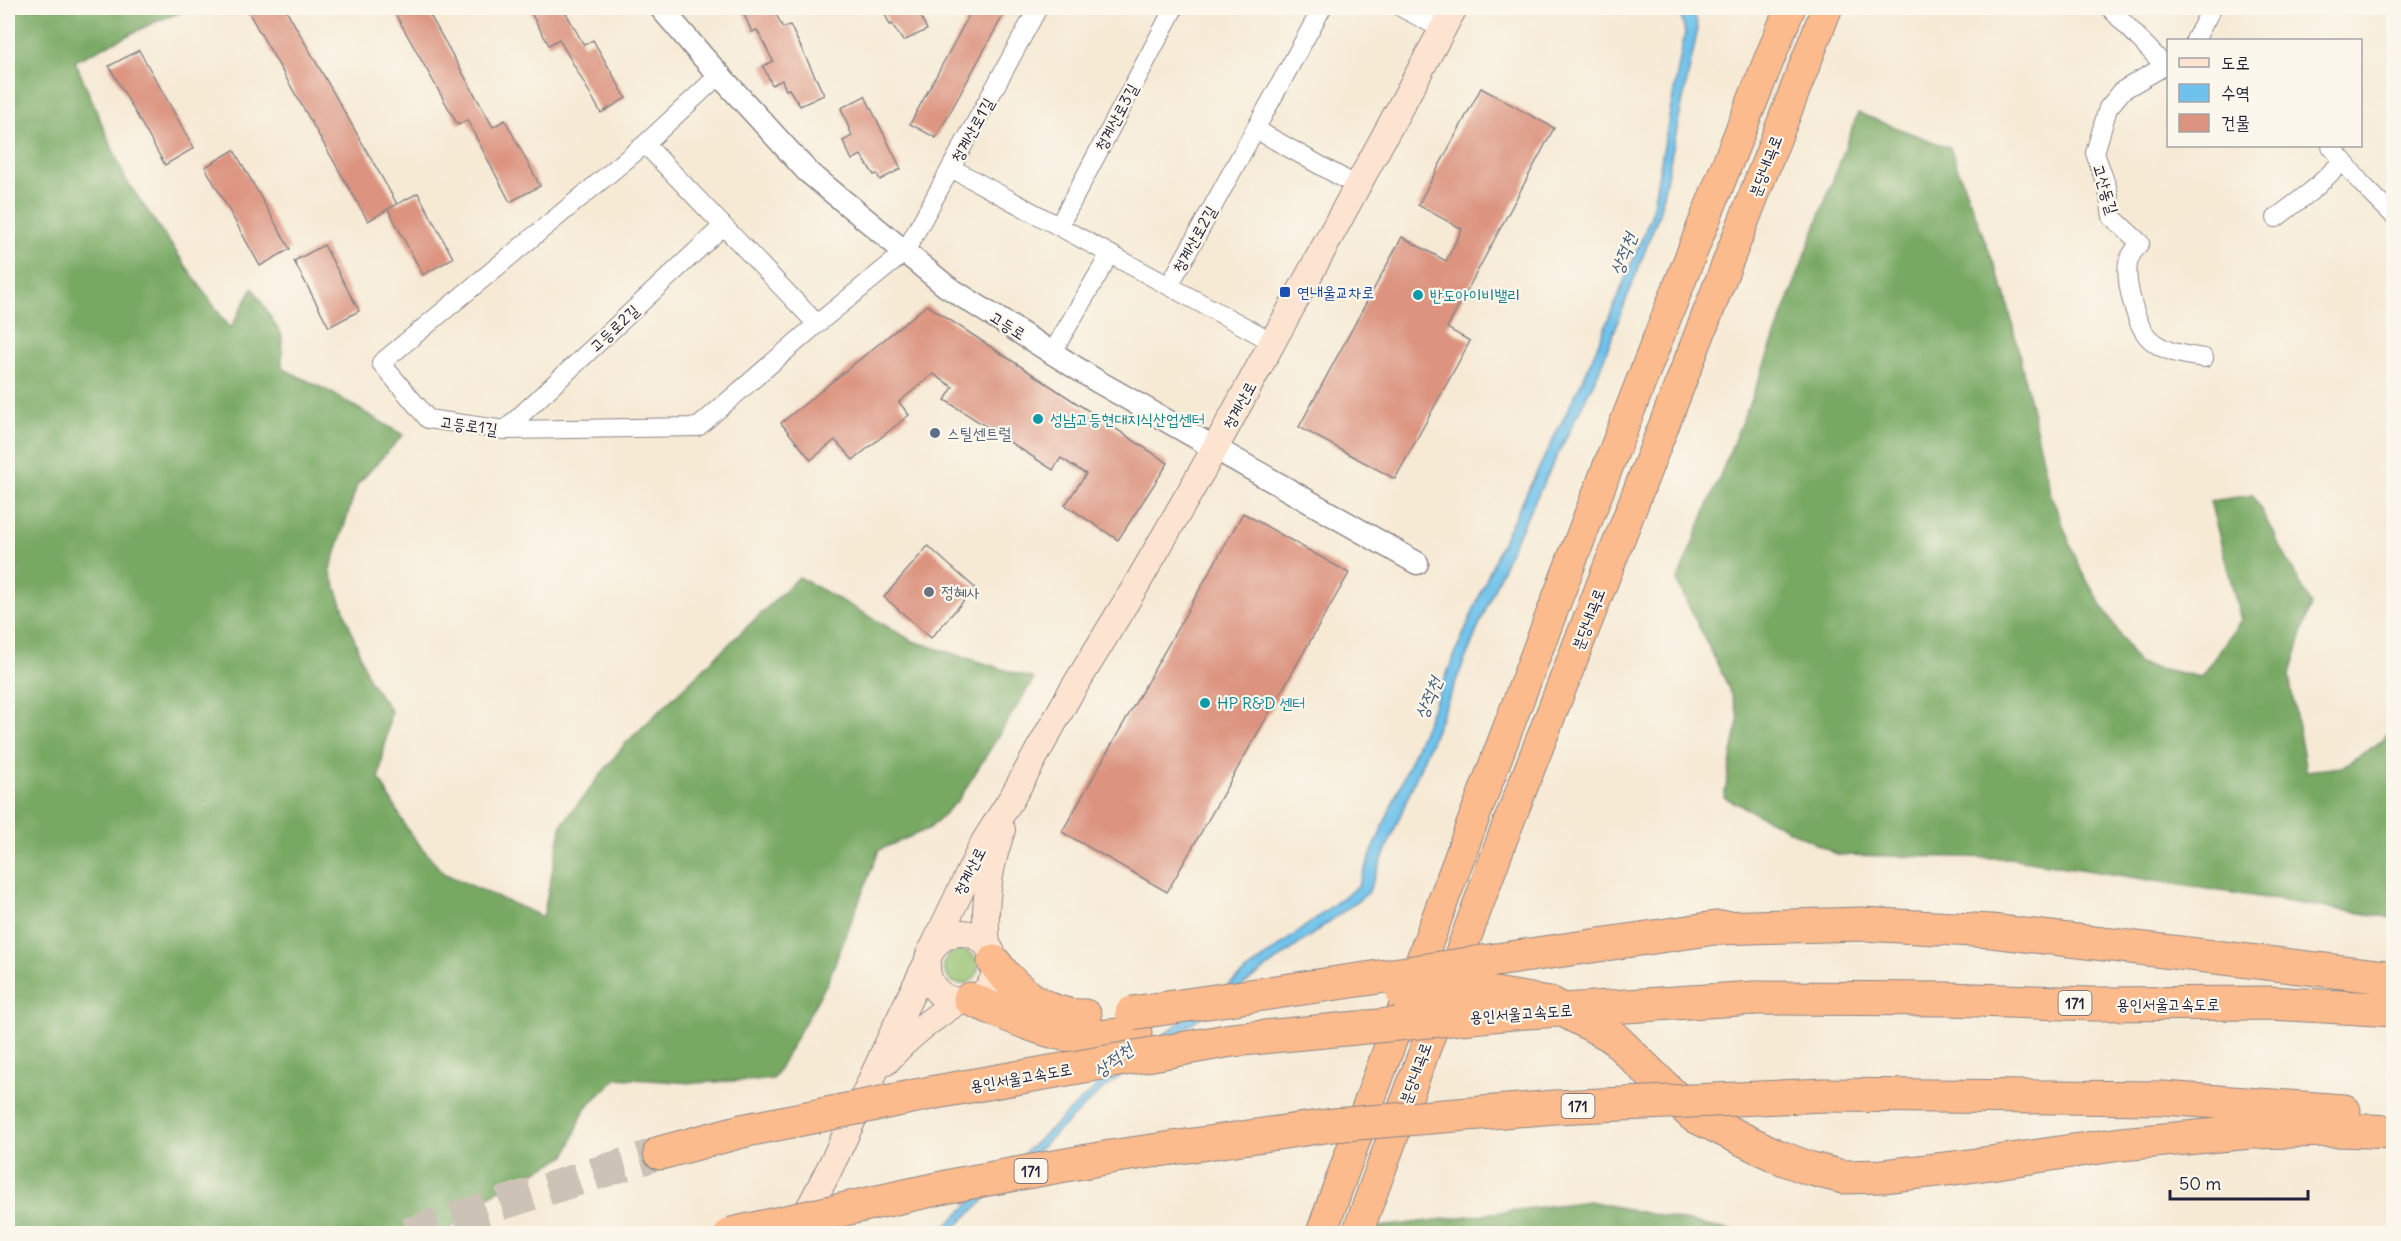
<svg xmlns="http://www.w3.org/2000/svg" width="2401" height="1241" font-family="Delius,'Poor Story',sans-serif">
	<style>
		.green { fill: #95c372; stroke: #5c7256; stroke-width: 1.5 }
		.forest { fill: #78a964; stroke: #4d6650; stroke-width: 1.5 }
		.water { fill: #6ec2eb; stroke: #487293; stroke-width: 1.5 }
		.building { fill: #dc9480 }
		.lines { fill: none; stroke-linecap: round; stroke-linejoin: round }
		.motorway-tunnel { stroke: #ccc2b6; stroke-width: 33; stroke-dasharray: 33 16; stroke-linecap: butt }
		.minor-casing { stroke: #8c8688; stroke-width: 20 }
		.tertiary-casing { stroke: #8c8688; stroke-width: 25 }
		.secondary-casing { stroke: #8c8688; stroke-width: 28 }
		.trunk-casing { stroke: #8c8688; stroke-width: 32 }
		.motorway-casing { stroke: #8c8688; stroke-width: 35 }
		.minor { stroke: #fff; stroke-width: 18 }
		.tertiary { stroke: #fff; stroke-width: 22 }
		.secondary { stroke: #fde4d1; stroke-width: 26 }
		.trunk { stroke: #fbbb8d; stroke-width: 30 }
		.motorway { stroke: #fbbb8d; stroke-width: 33 }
		.motorway-bridge-casing { stroke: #8c8688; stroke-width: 35; stroke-linecap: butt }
		.motorway-bridge { stroke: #fbbb8d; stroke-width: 33 }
		.transit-dot { fill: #1a4fb4; stroke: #fbf7ec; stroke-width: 2 }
		.culture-dot { fill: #0f9aa8; stroke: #fbf7ec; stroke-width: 2 }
		.service-dot { fill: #5c6f8a; stroke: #fbf7ec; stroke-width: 2 }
		.worship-dot { fill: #6b7280; stroke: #fbf7ec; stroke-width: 2 }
		.labels { text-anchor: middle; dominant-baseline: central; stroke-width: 4.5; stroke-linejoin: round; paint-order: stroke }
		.shield { fill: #fbf7ec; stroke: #636270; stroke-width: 1.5 }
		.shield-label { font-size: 15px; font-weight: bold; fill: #22223b }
		.street-label { font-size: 16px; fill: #22223b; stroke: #fbf7ec }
		.transit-label { font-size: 16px; fill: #164399; stroke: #fbf7ec; text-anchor: start }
		.culture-label { font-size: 16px; fill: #0d838f; stroke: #fbf7ec; text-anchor: start }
		.service-label { font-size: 16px; fill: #4e5e75; stroke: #fbf7ec; text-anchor: start }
		.worship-label { font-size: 16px; fill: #5b616d; stroke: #fbf7ec; text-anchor: start }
		.water-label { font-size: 18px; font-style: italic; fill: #3d5a79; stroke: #fbf7ec }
	</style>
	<rect width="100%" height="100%" fill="#fbf7ec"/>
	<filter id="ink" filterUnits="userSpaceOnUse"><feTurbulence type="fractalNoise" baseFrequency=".0167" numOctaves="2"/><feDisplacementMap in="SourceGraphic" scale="12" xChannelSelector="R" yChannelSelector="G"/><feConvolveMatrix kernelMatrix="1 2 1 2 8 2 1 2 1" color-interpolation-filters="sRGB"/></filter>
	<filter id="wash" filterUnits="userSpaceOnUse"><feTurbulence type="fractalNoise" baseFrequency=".008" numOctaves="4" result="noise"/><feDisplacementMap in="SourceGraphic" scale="24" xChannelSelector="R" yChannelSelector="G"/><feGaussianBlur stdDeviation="1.35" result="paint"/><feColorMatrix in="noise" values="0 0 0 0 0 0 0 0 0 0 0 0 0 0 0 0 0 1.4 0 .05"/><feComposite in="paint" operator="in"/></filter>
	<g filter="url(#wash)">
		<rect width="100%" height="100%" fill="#f6ead5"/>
		<path class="green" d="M944 967a17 17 0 1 1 34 0a17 17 0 1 1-34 0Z"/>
		<path class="forest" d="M 8,8 L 192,8 L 155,22 L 75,61 L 126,180 L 230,329 L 253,288 L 282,336 L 282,368 L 330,392 L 403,435 L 357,485 L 330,571 L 369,680 L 391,711 L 379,778 L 409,832 L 443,873 L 543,917 L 562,824 L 624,745 L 799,577 L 913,641 L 1034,679 L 959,799 L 930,828 L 879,850 L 828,981 L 773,1079 L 693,1083 L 617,1078 L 585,1108 L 566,1156 L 492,1194 L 445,1233 L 8,1233 Z
			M 1858,113 L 1950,148 L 2006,296 L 2051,495 L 2082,573 L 2138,664 L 2201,677 L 2241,620 L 2210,501 L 2253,495 L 2311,604 L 2289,677 L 2306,771 L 2342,767 L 2382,741 L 2393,729 L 2393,918 L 2009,858 L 1838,855 L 1724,797 L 1739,716 L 1726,682 L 1677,582 L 1759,379 Z
			M 1589,1201 L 1741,1233 L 1323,1234 Z"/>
		<path class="water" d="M 1679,8 L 1693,8 L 1698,28 L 1659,214 L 1599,371 L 1510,551 L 1368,893 L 1103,1089 L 949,1233 L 937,1234 L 1098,1085 L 1358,886 L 1499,549 L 1587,371 L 1651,216 L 1685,32 Z"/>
		<g id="blocks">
			<path class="building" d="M 246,8 L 285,8 L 397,204 L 368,221 Z
				M 392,8 L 426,8 L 493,127 L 505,120 L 540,186 L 510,202 L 467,120 L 458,125 Z
				M 528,8 L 563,8 L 584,45 L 593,40 L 626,98 L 601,113 L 559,39 L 549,45 Z
				M 741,8 L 773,8 L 783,28 L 790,25 L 824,95 L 800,106 L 789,89 L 786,90 L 782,80 L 772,85 L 763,66 L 773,61 L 757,30 L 752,32 Z
				M 882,8 L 924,8 L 918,10 L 927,30 L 903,41 L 892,24 L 890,25 Z
				M 973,8 L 1007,8 L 936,138 L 910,124 Z
				M 139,50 L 194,148 L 165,165 L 109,66 Z
				M 1481,88 L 1554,128 L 1447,328 L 1470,341 L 1395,479 L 1299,427 L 1402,237 L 1446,261 L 1462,229 L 1418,205 Z
				M 865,96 L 901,169 L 880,180 L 877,174 L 874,175 L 861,155 L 852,160 L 843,141 L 852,136 L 841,108 Z
				M 234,150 L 290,249 L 260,266 L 205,167 Z
				M 418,193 L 453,258 L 423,275 L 388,209 Z
				M 324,245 L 359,311 L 329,327 L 294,261 Z
				M 927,305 L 1168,463 L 1118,540 L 1065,505 L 1086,474 L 1061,458 L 1053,470 L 945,400 L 953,387 L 933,374 L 899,402 L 909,415 L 853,460 L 835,440 L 811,460 L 781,423 Z
				M 1243,513 L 1349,573 L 1167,892 L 1062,832 Z
				M 928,546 L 975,588 L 931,638 L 884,597 Z"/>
		</g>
	</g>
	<g filter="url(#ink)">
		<use href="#blocks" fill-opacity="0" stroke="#8c8688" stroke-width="1.5"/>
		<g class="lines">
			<path class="motorway-tunnel" d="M 407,1234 L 660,1153"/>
			<g class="minor-casing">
				<path id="minor" d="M 1402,8 L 1442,29
					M 2110,8 L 2165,66 L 2168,67
					M 2195,40 L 2212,8
					M 2168,64 L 2123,90 L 2108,108 L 2095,153 L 2108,190 L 2112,217 L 2140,243 C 2136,248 2129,256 2128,263 C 2125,282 2136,329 2152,341 C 2166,353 2186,355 2204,358
					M 1255,129 L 1357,186
					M 645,144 L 719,75
					M 2331,146 L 2361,183 L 2394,216
					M 951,168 L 1169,286 L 1322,8
					M 2276,218 L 2314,189 L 2343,161
					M 1059,226 L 1174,8
					M 1169,286 L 1273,342
					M 817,324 L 698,427 L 505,430 L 428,419 L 381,363 L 645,144 L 817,324 L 905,252 L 1038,8
					M 1052,353 L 1110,254
					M 505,430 L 723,226"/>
			</g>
			<g class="tertiary-casing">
				<path id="tertiary" d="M 661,8 L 703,57 L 807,171 L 946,286 L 1097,381 L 1417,563"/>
			</g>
			<g class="secondary-casing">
				<path id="secondary" d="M927 967a34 34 0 1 1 68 0a34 34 0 1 1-68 0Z
					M 987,945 C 983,906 989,868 1002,830
					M 932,950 L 984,842 L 1013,796 L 1068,697 L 1134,589 L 1214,450 L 1454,8
					M 886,1062 C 907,1037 931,1019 959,1001
					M 798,1228 C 847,1142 882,1049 928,961"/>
			</g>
			<g class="trunk-casing">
				<path id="trunk" d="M 1321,1234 C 1470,822 1625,413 1790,8
					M 1357,1234 L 1503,837 L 1827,8"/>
			</g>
			<g class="motorway-casing">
				<path id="motorway" d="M 1647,938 L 1715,928 L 1862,924 L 1991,931 L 2394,978
					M 994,962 C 1014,990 1049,1018 1085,1016
					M 1755,998 L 1949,999 L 2092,1004 L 2270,1003 L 2394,1010
					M 970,999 C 1008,1014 1043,1034 1084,1037 C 1100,1038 1118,1035 1135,1033
					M 1612,1036 L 1693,1115 L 1777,1156 L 1808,1168 L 1843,1177 L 1883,1176 L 1955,1168 L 2121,1144 L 2251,1132 L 2339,1130 L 2394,1132
					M 1824,1095 L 2163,1098 L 2344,1111
					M 660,1153 L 742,1131"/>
			</g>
			<use href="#minor" class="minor"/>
			<use href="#tertiary" class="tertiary"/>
			<use href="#secondary" class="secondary"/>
			<use href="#trunk" class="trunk"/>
			<use href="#motorway" class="motorway"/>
			<g class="motorway-bridge-casing">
				<path id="motorway-bridge" d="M 1403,993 L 1464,989 L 1550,1003 L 1612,1036
					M 1132,1013 L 1647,938
					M 742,1131 L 936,1092 L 1232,1040 L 1513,1013 L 1755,998
					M 731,1234 L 955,1185 L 1110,1157 L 1333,1125 L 1555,1107 L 1824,1095"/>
			</g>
			<use href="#motorway-bridge" class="motorway-bridge"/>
		</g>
	</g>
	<rect class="transit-dot" x="1279" y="286" width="12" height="12" rx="3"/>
	<g class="culture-dot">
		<circle cx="1418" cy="295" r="6"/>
		<circle cx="1038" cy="419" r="6"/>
		<circle cx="1205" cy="703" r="6"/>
	</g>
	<circle class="service-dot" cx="935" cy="433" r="6"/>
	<circle class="worship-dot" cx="929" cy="592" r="6"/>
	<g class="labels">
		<g class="shield">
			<rect x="2058.5" y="991" width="33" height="24" rx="4.5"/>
			<rect x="1561.5" y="1094" width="33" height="24" rx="4.5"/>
			<rect x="1014.5" y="1159" width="33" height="24" rx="4.5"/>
		</g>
		<g class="shield-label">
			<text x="2075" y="1003">171</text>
			<text x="1578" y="1106">171</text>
			<text x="1031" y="1171">171</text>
		</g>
		<g class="street-label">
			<text transform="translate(1116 117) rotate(-62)">청계산로3길</text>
			<text transform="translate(972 130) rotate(-61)">청계산로1길</text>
			<text transform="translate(1765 166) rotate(-69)">분당내곡로</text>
			<text transform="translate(2106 189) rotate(73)">고산동길</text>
			<text transform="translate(1194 239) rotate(-61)">청계산로2길</text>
			<text transform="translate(1008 325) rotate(32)">고등로</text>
			<text transform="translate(614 328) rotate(-43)">고등로2길</text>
			<text transform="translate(1239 405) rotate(-61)">청계산로</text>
			<text transform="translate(469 425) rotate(8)">고등로1길</text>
			<text transform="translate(1588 619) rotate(-69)">분당내곡로</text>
			<text transform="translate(969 871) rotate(-63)">청계산로</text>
			<text x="2168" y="1004">용인서울고속도로</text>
			<text transform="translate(1521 1013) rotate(-4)">용인서울고속도로</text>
			<text transform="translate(1415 1073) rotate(-70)">분당내곡로</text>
			<text transform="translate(1021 1077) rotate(-10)">용인서울고속도로</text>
		</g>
		<g class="transit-label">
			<text x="1297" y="292">연내울교차로</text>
		</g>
		<g class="culture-label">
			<text x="1430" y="295">반도아이비밸리</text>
			<text x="1050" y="419">성남고등현대지식산업센터</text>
			<text x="1217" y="703">HP R&amp;D 센터</text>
		</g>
		<g class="service-label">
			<text x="947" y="433">스틸센트럴</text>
		</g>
		<g class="worship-label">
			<text x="941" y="592">정혜사</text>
		</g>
		<g class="water-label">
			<text transform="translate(1623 254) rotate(-69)">상적천</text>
			<text transform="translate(1428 698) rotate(-67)">상적천</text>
			<text transform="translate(1113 1060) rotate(-37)">상적천</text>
		</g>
	</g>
	<rect width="2401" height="1241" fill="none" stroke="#fbf7ec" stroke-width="30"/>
	<rect x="2167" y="39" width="195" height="108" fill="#fbf7ec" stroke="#a4a2a5" stroke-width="1.5"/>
	<rect x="2179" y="58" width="30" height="9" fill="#fde4d1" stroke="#a4a2a5" stroke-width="1.5"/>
	<text x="2221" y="69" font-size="18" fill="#22223b">도로</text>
	<rect x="2179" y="84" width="30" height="18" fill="#6ec2eb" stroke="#a4a2a5" stroke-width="1.5"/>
	<text x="2221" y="99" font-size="18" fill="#22223b">수역</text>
	<rect x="2179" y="114" width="30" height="18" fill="#dc9480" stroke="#a4a2a5" stroke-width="1.5"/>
	<text x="2221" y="129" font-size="18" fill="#22223b">건물</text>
	<path d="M2170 1190v9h138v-9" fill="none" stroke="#22223b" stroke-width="3"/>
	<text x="2179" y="1190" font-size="18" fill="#22223b" stroke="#fbf7ec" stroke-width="4.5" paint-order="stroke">50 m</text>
</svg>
